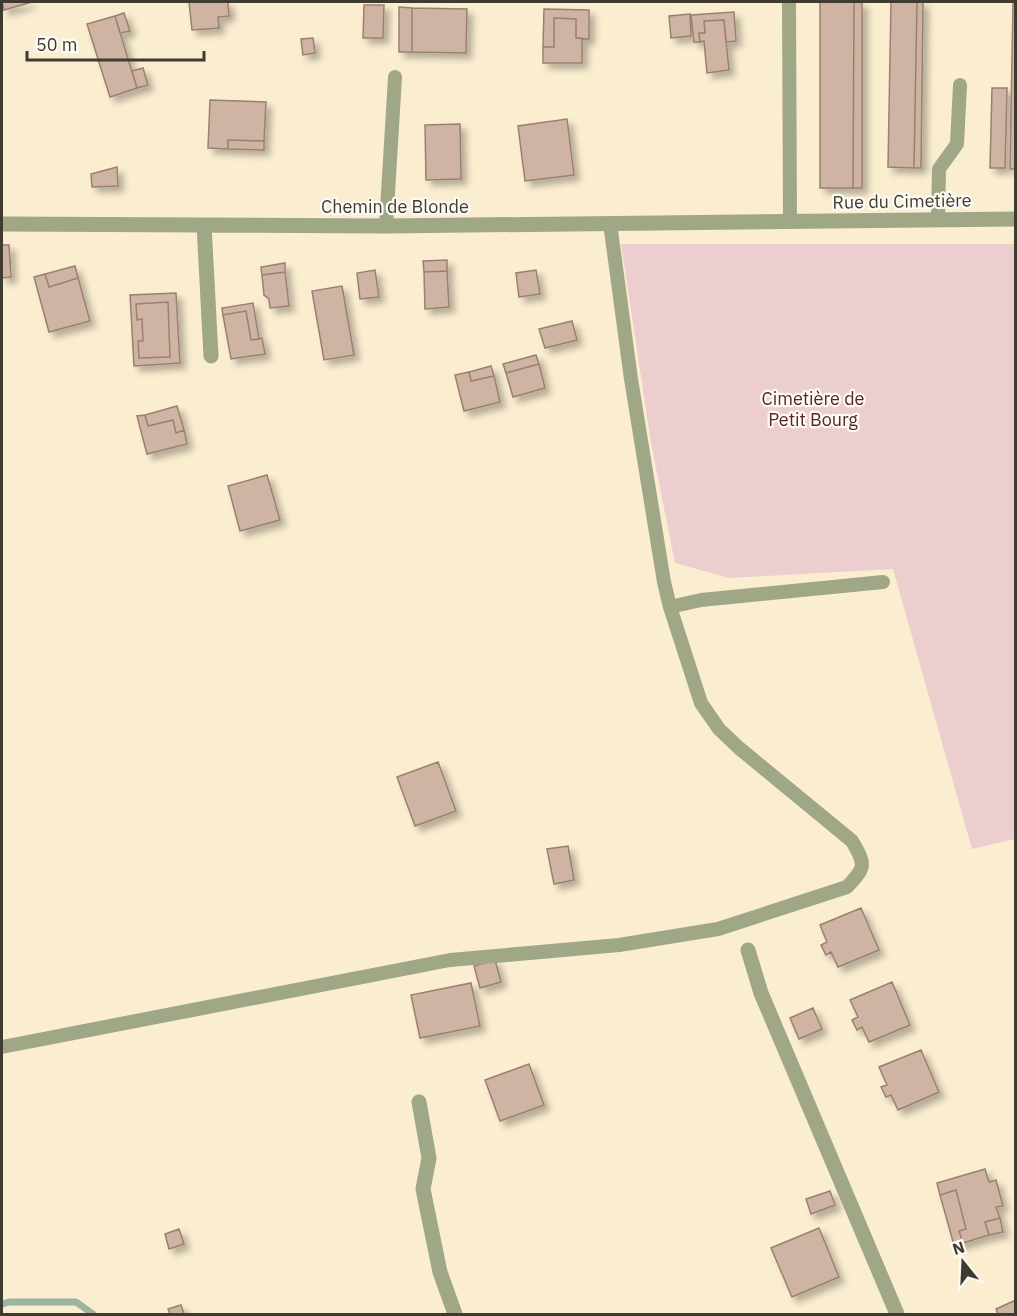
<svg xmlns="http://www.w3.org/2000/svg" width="1017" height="1316" font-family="'IBM Plex Sans',sans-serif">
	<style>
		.green { fill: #eccece }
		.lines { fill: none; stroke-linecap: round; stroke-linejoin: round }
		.stream { stroke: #9cb5a1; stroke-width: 7 }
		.building { fill: #d0b4a3; stroke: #9a8070; stroke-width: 1.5; fill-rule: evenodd; filter: url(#shadow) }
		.service { stroke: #a0a787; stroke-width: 14 }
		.minor { stroke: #a0a787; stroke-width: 15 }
		.labels { text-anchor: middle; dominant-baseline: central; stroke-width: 4.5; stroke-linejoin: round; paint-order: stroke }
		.street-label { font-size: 18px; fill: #403b30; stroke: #fefbf5 }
		.park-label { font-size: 18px; fill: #562628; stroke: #fefbf5 }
	</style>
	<defs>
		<filter id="shadow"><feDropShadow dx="5.5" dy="5.5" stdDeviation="3" flood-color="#0004"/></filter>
	</defs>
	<rect width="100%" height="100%" fill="#faedd0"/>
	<path class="green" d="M 621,244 L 1015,244 L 1015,839 L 972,849 L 893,569 L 729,578 L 675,563 L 651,443 Z"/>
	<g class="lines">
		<path class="stream" d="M 2,1304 L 9,1302 L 76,1302 L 93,1314"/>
	</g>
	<path class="building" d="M 2,2 L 32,2 L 4,10 Z
		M 189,2 L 228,2 L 229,16 L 218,17 L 219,28 L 192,30 Z
		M 820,2 L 854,2 L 853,188 L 820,188 Z
		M 854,2 L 862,2 L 862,188 L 853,188 Z
		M 891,2 L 917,2 L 914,168 L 888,167 Z
		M 917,2 L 923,2 L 921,168 L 914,168 Z
		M 1013,2 L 1016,2 L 1016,169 L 1010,169 Z
		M 364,5 L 384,5 L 383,38 L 363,38 Z
		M 399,7 L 412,8 L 412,52 L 399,52 Z
		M 412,8 L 467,9 L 466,53 L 412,52 Z
		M 544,9 L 589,10 L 589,39 L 576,38 L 576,19 L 554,18 L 554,47 L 543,47 Z
		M 734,12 L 736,41 L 726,42 L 724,20 L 704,21 L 705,33 L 699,33 L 700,42 L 694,42 L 691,15 Z
		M 124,13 L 130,31 L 120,33 L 115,16 Z
		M 690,14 L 691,36 L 671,38 L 669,16 Z
		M 115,16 L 137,88 L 110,97 L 87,24 Z
		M 554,18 L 576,19 L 576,38 L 582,38 L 582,63 L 543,63 L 543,47 L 554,47 Z
		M 724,20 L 729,70 L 707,73 L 704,41 L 700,42 L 699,33 L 705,33 L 704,21 Z
		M 313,38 L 315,53 L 303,55 L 301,39 Z
		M 143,68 L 148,85 L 137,88 L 132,71 Z
		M 992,88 L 1007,88 L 1005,168 L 990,168 Z
		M 210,100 L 266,102 L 264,141 L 228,140 L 228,149 L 208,148 Z
		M 567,119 L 574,175 L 525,181 L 518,126 Z
		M 460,124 L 461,179 L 426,180 L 425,125 Z
		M 228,140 L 264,141 L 264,150 L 228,149 Z
		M 117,167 L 118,186 L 92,187 L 91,174 Z
		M 2,245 L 9,245 L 11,277 L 2,278 Z
		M 447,260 L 447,271 L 424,272 L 423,261 Z
		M 285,263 L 285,272 L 262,275 L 261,267 Z
		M 75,266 L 78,278 L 49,287 L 45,274 Z
		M 375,270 L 379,297 L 360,299 L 357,273 Z
		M 536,270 L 540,294 L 519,297 L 516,273 Z
		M 447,271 L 449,307 L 425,309 L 424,272 Z
		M 285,272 L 289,306 L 270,308 L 269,299 L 264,295 L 262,275 Z
		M 45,274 L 49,287 L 78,278 L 90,321 L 49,332 L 34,277 Z
		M 342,286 L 354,355 L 324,360 L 312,291 Z
		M 176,293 L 180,363 L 134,366 L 130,295 ZM 168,302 L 170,357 L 139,358 L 138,341 L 143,341 L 142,319 L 137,320 L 136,304 Z
		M 168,302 L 170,357 L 139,358 L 138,341 L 143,341 L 142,319 L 137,320 L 136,304 Z
		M 253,303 L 259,339 L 251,340 L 246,311 L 223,315 L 222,308 Z
		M 246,311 L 251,340 L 262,338 L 265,354 L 231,359 L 223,315 Z
		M 572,321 L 577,340 L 545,348 L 539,329 Z
		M 536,355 L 539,364 L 506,373 L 503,364 Z
		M 539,364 L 545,388 L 513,397 L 506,373 Z
		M 491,366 L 494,376 L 471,381 L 469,372 Z
		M 469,372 L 471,381 L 494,376 L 500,402 L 464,411 L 455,375 Z
		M 177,406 L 184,430 L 176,433 L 173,420 L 148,426 L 145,415 Z
		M 145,415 L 148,426 L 173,420 L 176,433 L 184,430 L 187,444 L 147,454 L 137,416 Z
		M 267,475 L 280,520 L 240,531 L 228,486 Z
		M 438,762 L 456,811 L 415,826 L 397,777 Z
		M 568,846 L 574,880 L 554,884 L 547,849 Z
		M 861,908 L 879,950 L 838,967 L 831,952 L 826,955 L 821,945 L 827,942 L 820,925 Z
		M 495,960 L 501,982 L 480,988 L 474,966 Z
		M 892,982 L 910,1025 L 869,1042 L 862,1027 L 857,1030 L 852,1020 L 858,1017 L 850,1000 Z
		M 471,983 L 480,1026 L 420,1038 L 411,995 Z
		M 813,1008 L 822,1029 L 799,1039 L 790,1018 Z
		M 921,1050 L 939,1092 L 898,1110 L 891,1095 L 886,1097 L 881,1087 L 887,1085 L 879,1067 Z
		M 529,1064 L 544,1105 L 500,1121 L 485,1080 Z
		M 985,1169 L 989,1182 L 996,1180 L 1003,1206 L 996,1207 L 1000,1218 L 985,1222 L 989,1235 L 963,1243 L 959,1231 L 966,1229 L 956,1190 L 940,1195 L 937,1183 Z
		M 956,1190 L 966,1229 L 959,1231 L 963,1243 L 954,1245 L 940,1195 Z
		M 830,1191 L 835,1205 L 811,1214 L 806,1199 Z
		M 1000,1218 L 1003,1232 L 989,1235 L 985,1222 Z
		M 819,1228 L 839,1277 L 792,1297 L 771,1248 Z
		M 179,1229 L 184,1244 L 169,1249 L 165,1234 Z
		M 1016,1300 L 1016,1314 L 998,1314 L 996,1309 Z
		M 181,1305 L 184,1314 L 170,1314 L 168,1309 Z"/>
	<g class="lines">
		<path class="service" d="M 789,2 L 790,222
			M 938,220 L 939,169 L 957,144 L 960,85
			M 386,226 L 395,77
			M 670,607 L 701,600 L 883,582
			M 2,1047 L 450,960 L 619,945 L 718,929 L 847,887 C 866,867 866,865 852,841 L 739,748 L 719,729 L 701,703 L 670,607 L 664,582 L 631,379 L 610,223"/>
		<path class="minor" d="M 2,224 L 386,226 L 1016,219
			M 204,225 L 211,356
			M 748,950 L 761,993 L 897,1314
			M 419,1102 L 429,1158 L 423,1189 L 440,1272 L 455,1314"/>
	</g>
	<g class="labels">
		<g class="street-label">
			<text transform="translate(902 201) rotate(-1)">Rue du Cimetière</text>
			<text x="395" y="206">Chemin de Blonde</text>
		</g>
		<g class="park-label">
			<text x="813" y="398">Cimetière de<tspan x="813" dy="21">Petit Bourg</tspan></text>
		</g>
	</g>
	<rect width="1017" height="1316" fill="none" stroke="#403b30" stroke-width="6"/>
	<g transform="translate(963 1262) rotate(342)" stroke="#fefbf5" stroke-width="4.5" paint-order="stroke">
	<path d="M0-4.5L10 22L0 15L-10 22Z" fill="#403b30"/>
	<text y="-9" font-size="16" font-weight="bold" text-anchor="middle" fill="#403b30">N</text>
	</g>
	<path d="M27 51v9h177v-9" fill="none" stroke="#403b30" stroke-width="3"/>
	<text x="36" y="51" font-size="18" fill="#403b30" stroke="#fefbf5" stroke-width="4.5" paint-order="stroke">50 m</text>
</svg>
